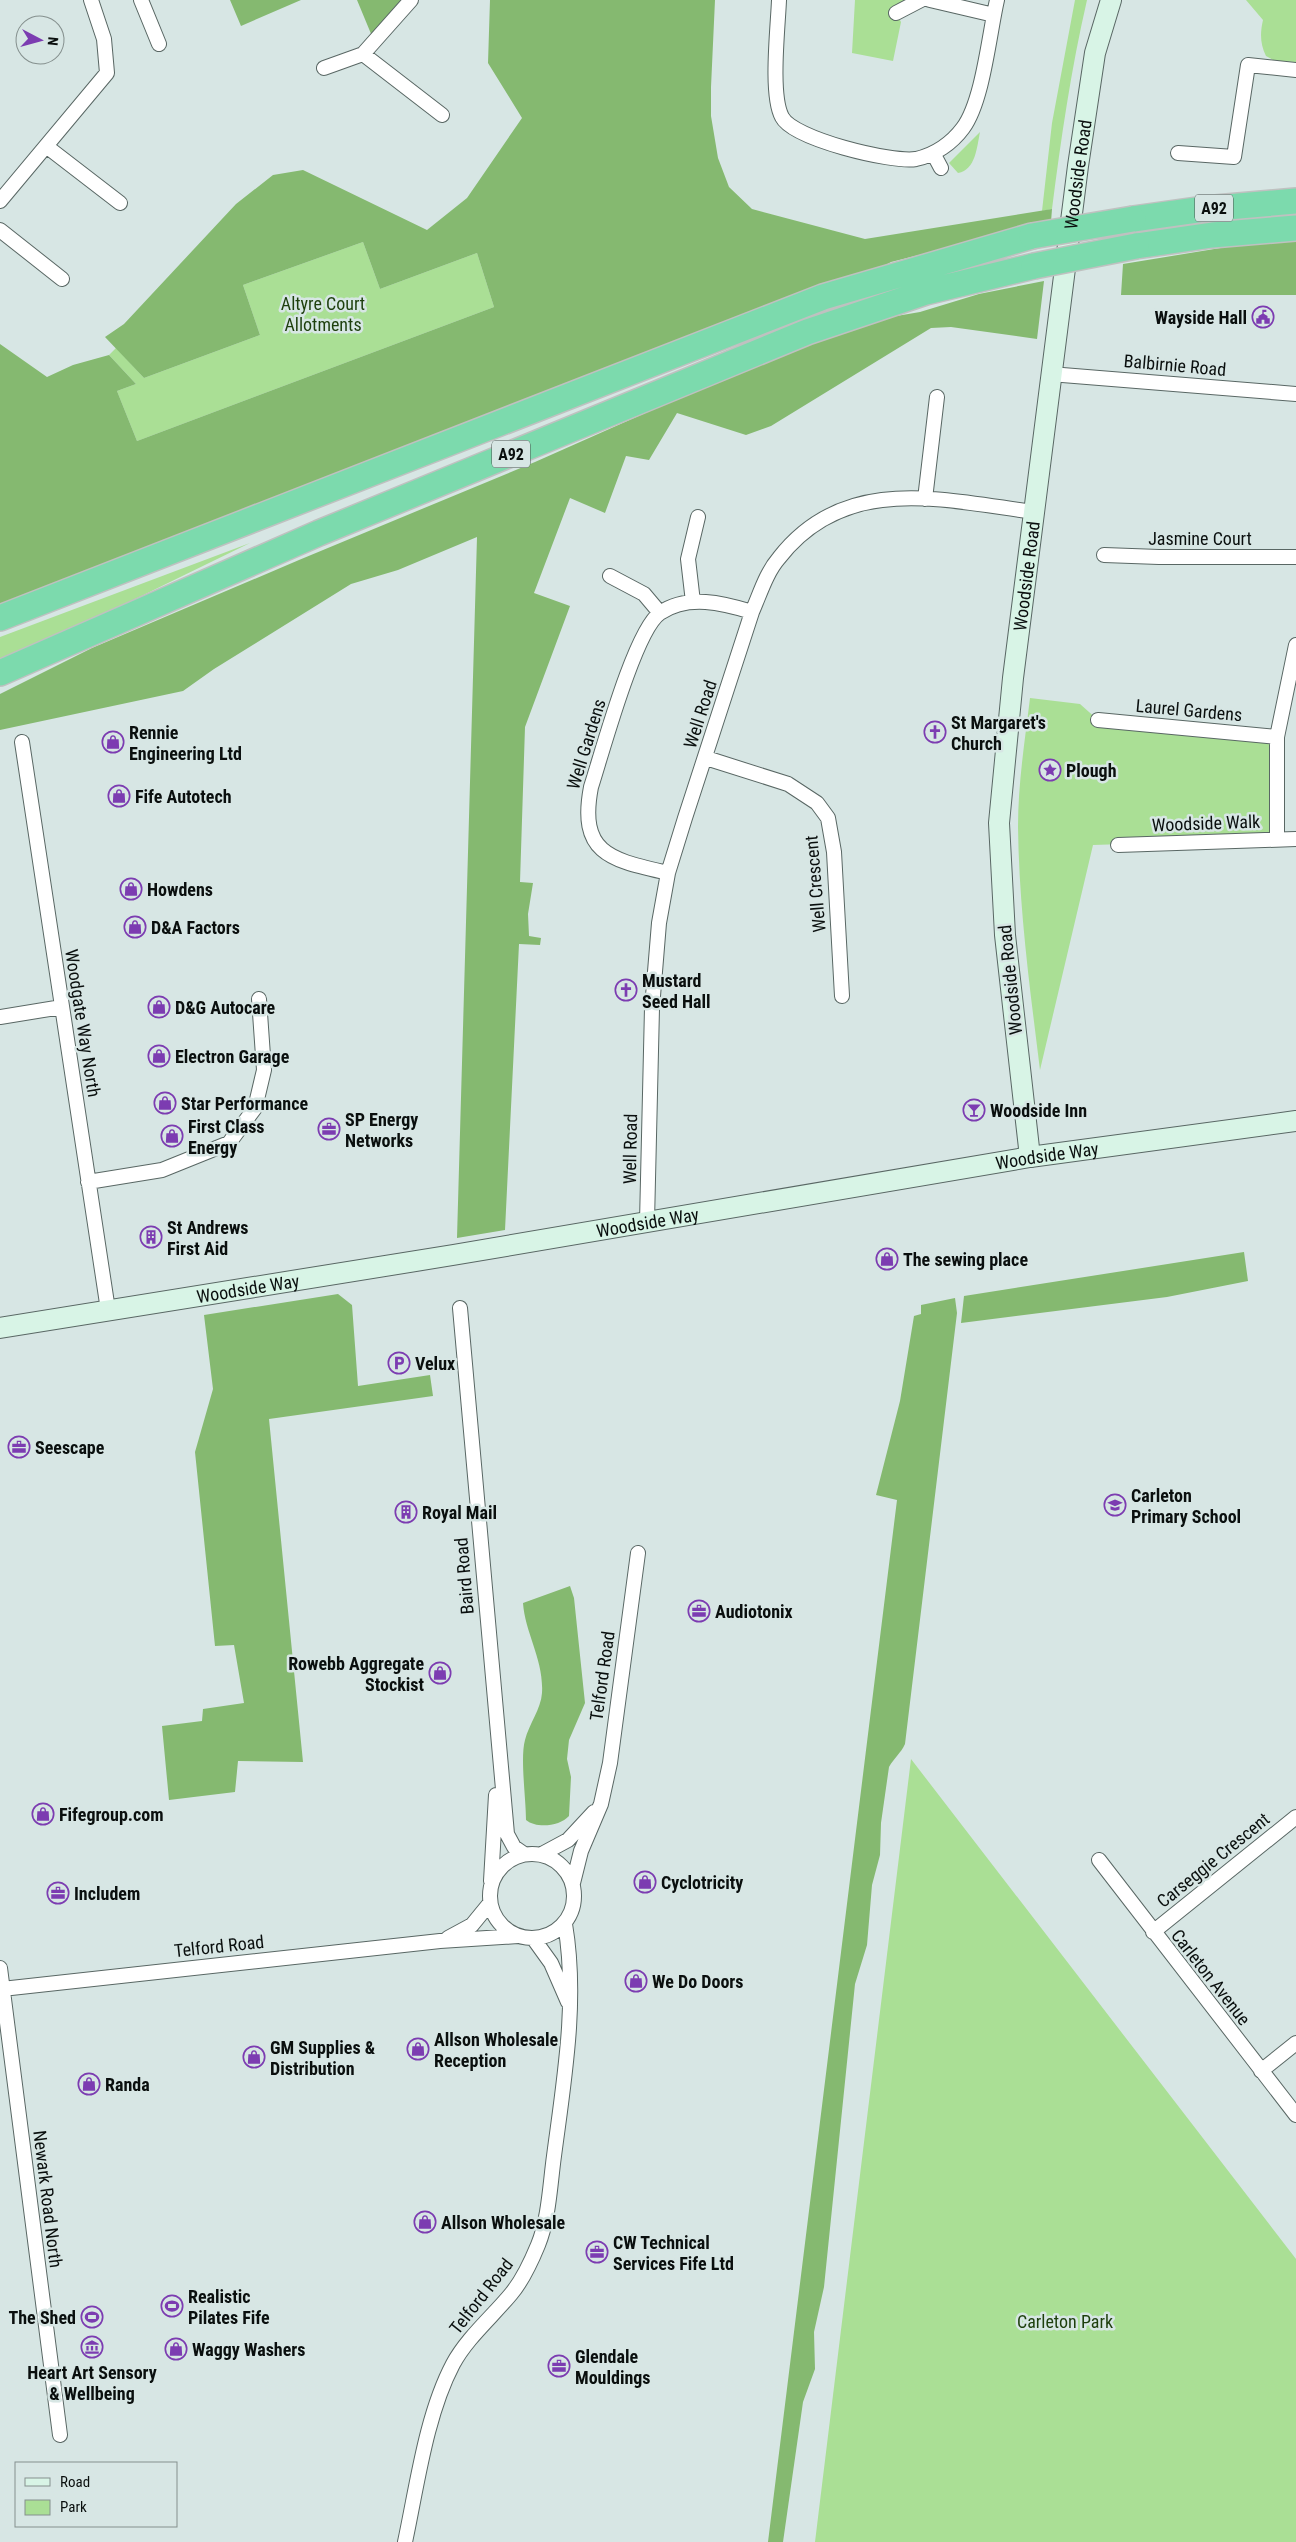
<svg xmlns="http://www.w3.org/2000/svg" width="1296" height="2542" font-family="'Roboto Condensed',sans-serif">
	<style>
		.green { fill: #aadf95 }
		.forest { fill: #85b970 }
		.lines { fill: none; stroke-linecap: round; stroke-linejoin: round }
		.street-casing { stroke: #596764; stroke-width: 16 }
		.secondary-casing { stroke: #596764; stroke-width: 22 }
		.highway-casing { stroke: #bfc1c0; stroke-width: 28 }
		.street { stroke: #fff; stroke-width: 14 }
		.secondary { stroke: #d8f4e6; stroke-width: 20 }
		.highway { stroke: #7cdaad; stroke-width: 25 }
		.highway-bridge-casing { stroke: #bfc1c0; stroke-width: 28; stroke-linecap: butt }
		.highway-bridge { stroke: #7cdaad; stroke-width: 25 }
		.labels { text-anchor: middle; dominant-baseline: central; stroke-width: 5; stroke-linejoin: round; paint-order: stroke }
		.shield { fill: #d7e6e4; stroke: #48504e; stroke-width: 1 }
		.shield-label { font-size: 16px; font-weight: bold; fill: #0a0f0e }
		.street-label { font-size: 18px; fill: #0a0f0e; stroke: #d7e6e4 }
		.park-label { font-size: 18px; fill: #1d3f0c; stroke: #d7e6e4 }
		.poi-label { font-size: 18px; font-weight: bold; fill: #0a0f0e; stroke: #d7e6e4; text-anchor: start }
	</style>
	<rect width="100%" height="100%" fill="#d7e6e4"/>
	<path class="green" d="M 855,0 L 921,0 L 896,13 L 901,22 L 893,61 L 852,53 Z
		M 1075,0 L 1087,0 C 1071,69 1061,139 1052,209 L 1042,211 L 1052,123 Z
		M 1246,0 L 1296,0 L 1296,62 L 1275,61 L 1266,56 C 1260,44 1260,33 1263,20 Z
		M 980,132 C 977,146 976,170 958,173 L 949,163 Z
		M 363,242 L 380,289 L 477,253 L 494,307 L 137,441 L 117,391 L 136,384 L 109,355 L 116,348 L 144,378 L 260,335 L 243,285 Z
		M 250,543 L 0,665 L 0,637 Z
		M 1030,698 L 1080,704 L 1098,720 L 1277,737 L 1277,839 L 1093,845 L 1040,1070 C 1030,989 1019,908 1018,827 C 1018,783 1025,740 1030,698 Z
		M 911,1759 L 1296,2259 L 1296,2542 L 815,2542 Z"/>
	<path class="forest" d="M 230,0 L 301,0 L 241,26 Z
		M 357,0 L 411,0 L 374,41 Z
		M 490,0 L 715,0 L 711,87 L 711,116 L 718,158 L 729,187 L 752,209 L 865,239 L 1052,209 L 1051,222 L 891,262 L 869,274 L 0,606 L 0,344 L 47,377 L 73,365 L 109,355 L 136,384 L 117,391 L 137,441 L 494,307 L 477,253 L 380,289 L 363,242 L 243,285 L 260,335 L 144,378 L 105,337 L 124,324 L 236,204 L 273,175 L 303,170 L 427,230 L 467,198 L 522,118 L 488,63 Z
		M 1296,239 L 1296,295 L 1121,295 L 1123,264 L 1257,242 Z
		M 1044,281 L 1037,339 L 951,327 L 931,328 L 771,426 L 746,435 L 677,413 L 649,460 L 626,456 L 605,513 L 570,498 L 534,593 L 570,606 L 525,727 L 520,882 L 533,883 L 528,914 L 529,936 L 541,938 L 540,945 L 519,944 L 505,1230 L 457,1238 L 477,537 L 398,570 L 351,584 L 214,669 L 183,691 L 0,730 L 0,694 L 92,648 L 299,560 L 535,462 L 785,351 L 879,319 L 920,312 L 979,294 Z
		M 1244,1252 L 1248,1281 L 1167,1297 L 961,1323 L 964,1296 Z
		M 338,1294 L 352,1305 L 358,1386 L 430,1375 L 433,1396 L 269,1419 L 303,1762 L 238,1761 L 235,1792 L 169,1800 L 162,1726 L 202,1721 L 203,1709 L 244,1703 L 234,1645 L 215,1646 L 195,1452 L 213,1389 L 204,1315 Z
		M 955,1298 L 957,1313 L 905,1744 C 901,1753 894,1758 889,1767 L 881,1823 L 880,1855 L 872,1885 L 867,1945 L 855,1984 L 824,2287 L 814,2332 L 815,2369 L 803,2402 L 783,2542 L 768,2542 L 897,1500 L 876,1495 L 900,1401 L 914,1316 L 921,1314 L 921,1305 Z
		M 570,1586 L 574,1598 L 585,1703 L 569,1740 L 567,1759 L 571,1777 L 569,1816 C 560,1826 537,1829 526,1820 C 526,1798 520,1758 525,1740 C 529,1724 541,1709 542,1693 C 544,1660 525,1633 523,1603 Z"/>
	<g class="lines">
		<g class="street-casing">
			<path id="street" d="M 141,0 L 159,44
				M 779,0 C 778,27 770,95 782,117 C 793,139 892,163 916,159 C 935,155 952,143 963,128 C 983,101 989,35 997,0
				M 930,0 L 994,15
				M 896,13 L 921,0
				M 363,54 L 411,0
				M 324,68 L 363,54 L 442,115
				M 46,146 L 120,203
				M 933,153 L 941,168
				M 1178,153 L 1234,157 L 1248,65 L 1296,70
				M 0,201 L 107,73 L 104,39 L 91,0
				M 0,230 L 62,279
				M 1050,374 L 1296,394
				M 925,499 L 937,397
				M 1104,555 L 1159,557 L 1296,557
				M 610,576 L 644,594 L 660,613
				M 693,602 L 688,559 L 698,517
				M 1098,720 L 1277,737
				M 22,742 L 108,1310
				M 706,758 L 788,784 L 817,803 L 828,818 L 834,852 L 842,996
				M 1277,839 L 1277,737 L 1296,645
				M 1118,845 L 1296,839
				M 668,873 C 612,860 578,855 591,787 C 602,753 635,630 660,613 C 688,594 723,603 752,612
				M 0,1017 L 62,1007
				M 88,1182 L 162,1170 L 229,1143 L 255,1108 L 264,1070 L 259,999
				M 647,1222 L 652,1008 L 659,923 L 668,873 L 685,818 L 752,612 C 760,594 766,573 779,558 C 845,473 943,500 1034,512
				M 460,1308 L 507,1834 L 514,1847 L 524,1854
				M490 1896a42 42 0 1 1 84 0a42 42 0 1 1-84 0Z
				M 542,1854 L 568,1840 L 594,1812
				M 1099,1860 L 1296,2115
				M 491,1881 L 496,1795
				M 573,1883 L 581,1851 L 601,1804 L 610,1763 L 638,1553
				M 1153,1932 L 1296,1817
				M 448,1938 L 472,1925 L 490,1903
				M 533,1938 L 551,1963 L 568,2002
				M 0,1968 L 60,2435
				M 2,1989 L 440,1941 L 518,1936
				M 1261,2071 L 1296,2043
				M 405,2542 C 417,2486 426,2415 453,2364 C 467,2338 492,2317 511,2294 C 522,2281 531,2262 538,2245 C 549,2218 550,2185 554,2156 C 564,2080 578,2000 565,1924"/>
		</g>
		<g class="secondary-casing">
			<g id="secondary">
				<path id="s1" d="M 1030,1157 L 1005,935 L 999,823 L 1013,678 L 1078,166 L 1095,53 L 1111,0"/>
				<path id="s2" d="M 0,1328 L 453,1255 L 1030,1157 L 1296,1121"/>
			</g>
		</g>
		<g class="highway-casing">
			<path id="highway" d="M 1133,219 L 1204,209 L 1296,201
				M 1136,246 L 1212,235 L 1296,228
				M 0,618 L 823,297 L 1032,236
				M 0,673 L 319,533 L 807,332 L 926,292 L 1034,266"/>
		</g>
		<use href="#street" class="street"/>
		<use href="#secondary" class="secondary"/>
		<use href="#highway" class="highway"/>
		<g class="highway-bridge-casing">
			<path id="highway-bridge" d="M 1032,236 L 1133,219
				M 1034,266 L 1136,246"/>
		</g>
		<use href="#highway-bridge" class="highway-bridge"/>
	</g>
	<defs>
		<g id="civic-ring" transform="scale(1.125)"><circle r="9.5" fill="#d7e6e4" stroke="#7c3cb1" stroke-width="1.5"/><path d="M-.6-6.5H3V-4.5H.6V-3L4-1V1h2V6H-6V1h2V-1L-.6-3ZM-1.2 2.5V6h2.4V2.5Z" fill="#7c3cb1"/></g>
		<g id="church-ring" transform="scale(1.125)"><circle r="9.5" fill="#d7e6e4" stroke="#7c3cb1" stroke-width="1.5"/><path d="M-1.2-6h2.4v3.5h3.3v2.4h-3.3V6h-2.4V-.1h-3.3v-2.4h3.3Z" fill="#7c3cb1"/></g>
		<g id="shop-ring" transform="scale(1.125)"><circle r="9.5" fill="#d7e6e4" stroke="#7c3cb1" stroke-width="1.5"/><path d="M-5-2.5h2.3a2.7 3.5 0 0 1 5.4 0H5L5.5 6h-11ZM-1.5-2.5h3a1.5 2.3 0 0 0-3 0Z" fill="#7c3cb1"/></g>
		<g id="sight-ring" transform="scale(1.125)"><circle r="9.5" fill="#d7e6e4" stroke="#7c3cb1" stroke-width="1.5"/><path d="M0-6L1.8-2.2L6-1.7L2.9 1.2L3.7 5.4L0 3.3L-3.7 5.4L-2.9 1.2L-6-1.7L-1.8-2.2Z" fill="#7c3cb1"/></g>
		<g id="bar-ring" transform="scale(1.125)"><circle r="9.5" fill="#d7e6e4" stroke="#7c3cb1" stroke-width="1.5"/><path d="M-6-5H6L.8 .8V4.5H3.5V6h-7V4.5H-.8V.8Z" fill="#7c3cb1"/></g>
		<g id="office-ring" transform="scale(1.125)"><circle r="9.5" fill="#d7e6e4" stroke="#7c3cb1" stroke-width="1.5"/><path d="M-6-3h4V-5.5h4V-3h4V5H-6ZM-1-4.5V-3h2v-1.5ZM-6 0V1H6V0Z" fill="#7c3cb1"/></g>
		<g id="building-ring" transform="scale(1.125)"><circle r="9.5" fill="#d7e6e4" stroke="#7c3cb1" stroke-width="1.5"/><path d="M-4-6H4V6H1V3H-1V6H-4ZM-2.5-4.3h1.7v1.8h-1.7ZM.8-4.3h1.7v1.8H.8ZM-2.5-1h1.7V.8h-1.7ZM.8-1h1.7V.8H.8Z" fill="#7c3cb1"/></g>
		<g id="parking-ring" transform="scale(1.125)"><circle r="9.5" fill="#d7e6e4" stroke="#7c3cb1" stroke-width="1.5"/><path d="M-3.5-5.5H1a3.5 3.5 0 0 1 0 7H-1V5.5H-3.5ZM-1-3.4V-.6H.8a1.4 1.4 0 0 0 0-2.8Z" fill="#7c3cb1"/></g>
		<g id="school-ring" transform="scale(1.125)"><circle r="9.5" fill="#d7e6e4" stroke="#7c3cb1" stroke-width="1.5"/><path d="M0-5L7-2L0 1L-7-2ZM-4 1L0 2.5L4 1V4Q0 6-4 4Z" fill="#7c3cb1"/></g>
		<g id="stadium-ring" transform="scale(1.125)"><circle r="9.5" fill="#d7e6e4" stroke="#7c3cb1" stroke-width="1.5"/><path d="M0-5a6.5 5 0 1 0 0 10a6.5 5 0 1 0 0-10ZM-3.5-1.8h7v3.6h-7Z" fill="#7c3cb1"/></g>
		<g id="museum-ring" transform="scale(1.125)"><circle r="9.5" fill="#d7e6e4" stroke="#7c3cb1" stroke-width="1.5"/><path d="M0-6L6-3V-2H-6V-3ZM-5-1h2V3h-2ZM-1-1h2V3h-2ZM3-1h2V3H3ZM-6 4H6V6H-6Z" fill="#7c3cb1"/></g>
	</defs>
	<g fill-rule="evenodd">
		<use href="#civic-ring" x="1263" y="317"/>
		<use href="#church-ring" x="935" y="732"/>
		<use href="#shop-ring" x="113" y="742"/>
		<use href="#sight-ring" x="1050" y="770"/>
		<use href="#shop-ring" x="119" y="796"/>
		<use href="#shop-ring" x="131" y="889"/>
		<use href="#shop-ring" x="135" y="927"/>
		<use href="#church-ring" x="626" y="990"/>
		<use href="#shop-ring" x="159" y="1007"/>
		<use href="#shop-ring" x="159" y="1056"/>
		<use href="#shop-ring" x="165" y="1103"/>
		<use href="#bar-ring" x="974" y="1110"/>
		<use href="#office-ring" x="329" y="1129"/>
		<use href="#shop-ring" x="172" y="1136"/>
		<use href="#building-ring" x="151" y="1237"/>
		<use href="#shop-ring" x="887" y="1259"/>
		<use href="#parking-ring" x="399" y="1363"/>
		<use href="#office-ring" x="19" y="1447"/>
		<use href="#school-ring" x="1115" y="1505"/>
		<use href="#building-ring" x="406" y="1512"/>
		<use href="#office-ring" x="699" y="1611"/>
		<use href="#shop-ring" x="440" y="1673"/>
		<use href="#shop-ring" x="43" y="1814"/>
		<use href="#shop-ring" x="645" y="1882"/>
		<use href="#office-ring" x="58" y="1893"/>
		<use href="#shop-ring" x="636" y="1981"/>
		<use href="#shop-ring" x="418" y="2049"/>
		<use href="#shop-ring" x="254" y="2057"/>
		<use href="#shop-ring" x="89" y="2084"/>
		<use href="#shop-ring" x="425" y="2222"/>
		<use href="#office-ring" x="597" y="2252"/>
		<use href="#stadium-ring" x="172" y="2306"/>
		<use href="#stadium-ring" x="92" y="2317"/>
		<use href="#museum-ring" x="92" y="2347"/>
		<use href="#shop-ring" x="176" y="2349"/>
		<use href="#office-ring" x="559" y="2366"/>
	</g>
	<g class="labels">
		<g class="shield">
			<rect x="1195" y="194.5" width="38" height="27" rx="4"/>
			<rect x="492" y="440.5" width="38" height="27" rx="4"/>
		</g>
		<g class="shield-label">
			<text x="1214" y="208">A92</text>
			<text x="511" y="454">A92</text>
		</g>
		<g class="street-label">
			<text stroke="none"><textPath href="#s1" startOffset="989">Woodside Road</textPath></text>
			<text transform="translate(1175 365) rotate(5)">Balbirnie Road</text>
			<text x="1200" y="538">Jasmine Court</text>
			<text stroke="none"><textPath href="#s1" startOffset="584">Woodside Road</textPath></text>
			<text transform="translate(1189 710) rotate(5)">Laurel Gardens</text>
			<text transform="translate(700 714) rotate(-72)">Well Road</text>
			<text transform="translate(586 744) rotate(-73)">Well Gardens</text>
			<text transform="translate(1206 823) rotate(-2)">Woodside Walk</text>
			<text transform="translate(815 884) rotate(-95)">Well Crescent</text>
			<text transform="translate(1010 980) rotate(-96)">Woodside Road</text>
			<text transform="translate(83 1023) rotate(81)">Woodgate Way North</text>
			<text transform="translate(630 1149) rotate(-89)">Well Road</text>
			<text stroke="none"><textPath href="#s2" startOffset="1061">Woodside Way</textPath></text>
			<text stroke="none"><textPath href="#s2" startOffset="656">Woodside Way</textPath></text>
			<text stroke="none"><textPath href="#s2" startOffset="251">Woodside Way</textPath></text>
			<text transform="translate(464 1576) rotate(-95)">Baird Road</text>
			<text transform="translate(602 1676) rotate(-82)">Telford Road</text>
			<text transform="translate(1213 1860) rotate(-39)">Carseggie Crescent</text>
			<text transform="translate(219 1946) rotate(-6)">Telford Road</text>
			<text transform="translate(1211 1977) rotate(52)">Carleton Avenue</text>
			<text transform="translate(48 2199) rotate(83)">Newark Road North</text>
			<text transform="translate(481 2296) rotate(-52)">Telford Road</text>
		</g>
		<g class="park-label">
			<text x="323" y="303">Altyre Court<tspan x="323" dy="21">Allotments</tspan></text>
			<text x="1065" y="2321">Carleton Park</text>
		</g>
		<g class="poi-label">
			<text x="1247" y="317" text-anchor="end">Wayside Hall</text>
			<text x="951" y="722">St Margaret's<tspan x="951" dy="21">Church</tspan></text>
			<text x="129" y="732">Rennie<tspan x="129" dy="21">Engineering Ltd</tspan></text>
			<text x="1066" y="770">Plough</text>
			<text x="135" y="796">Fife Autotech</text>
			<text x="147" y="889">Howdens</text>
			<text x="151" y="927">D&amp;A Factors</text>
			<text x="642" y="980">Mustard<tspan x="642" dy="21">Seed Hall</tspan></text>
			<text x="175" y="1007">D&amp;G Autocare</text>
			<text x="175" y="1056">Electron Garage</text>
			<text x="181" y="1103">Star Performance</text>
			<text x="990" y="1110">Woodside Inn</text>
			<text x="345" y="1119">SP Energy<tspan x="345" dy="21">Networks</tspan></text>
			<text x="188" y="1126">First Class<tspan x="188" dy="21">Energy</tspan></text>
			<text x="167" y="1227">St Andrews<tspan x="167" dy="21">First Aid</tspan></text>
			<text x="903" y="1259">The sewing place</text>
			<text x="415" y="1363">Velux</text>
			<text x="35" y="1447">Seescape</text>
			<text x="1131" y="1495">Carleton<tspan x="1131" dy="21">Primary School</tspan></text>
			<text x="422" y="1512">Royal Mail</text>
			<text x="715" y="1611">Audiotonix</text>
			<text x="424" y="1663" text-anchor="end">Rowebb Aggregate<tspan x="424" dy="21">Stockist</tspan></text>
			<text x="59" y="1814">Fifegroup.com</text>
			<text x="661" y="1882">Cyclotricity</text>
			<text x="74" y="1893">Includem</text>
			<text x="652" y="1981">We Do Doors</text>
			<text x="434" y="2039">Allson Wholesale<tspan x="434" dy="21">Reception</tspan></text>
			<text x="270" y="2047">GM Supplies &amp;<tspan x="270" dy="21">Distribution</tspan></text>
			<text x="105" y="2084">Randa</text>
			<text x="441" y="2222">Allson Wholesale</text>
			<text x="613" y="2242">CW Technical<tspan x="613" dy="21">Services Fife Ltd</tspan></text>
			<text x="188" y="2296">Realistic<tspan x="188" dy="21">Pilates Fife</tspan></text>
			<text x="76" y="2317" text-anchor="end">The Shed</text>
			<text x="192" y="2349">Waggy Washers</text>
			<text x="575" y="2356">Glendale<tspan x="575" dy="21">Mouldings</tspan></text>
			<text x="92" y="2372" text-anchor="middle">Heart Art Sensory<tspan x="92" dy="21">&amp; Wellbeing</tspan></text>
		</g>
	</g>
	<rect x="15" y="2462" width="162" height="65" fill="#d7e6e4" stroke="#85908e"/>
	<rect x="25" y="2478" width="25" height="8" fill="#d8f4e6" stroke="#85908e"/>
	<text x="60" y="2487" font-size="15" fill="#0a0f0e">Road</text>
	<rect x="25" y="2500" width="25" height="15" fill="#aadf95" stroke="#85908e"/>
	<text x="60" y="2512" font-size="15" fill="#0a0f0e">Park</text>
	<g transform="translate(40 40) rotate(96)"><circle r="24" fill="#d7e6e4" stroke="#85908e"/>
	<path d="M0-4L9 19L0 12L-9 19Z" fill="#7c3cb1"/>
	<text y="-8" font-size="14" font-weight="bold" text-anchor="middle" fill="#0a0f0e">N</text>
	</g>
</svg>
